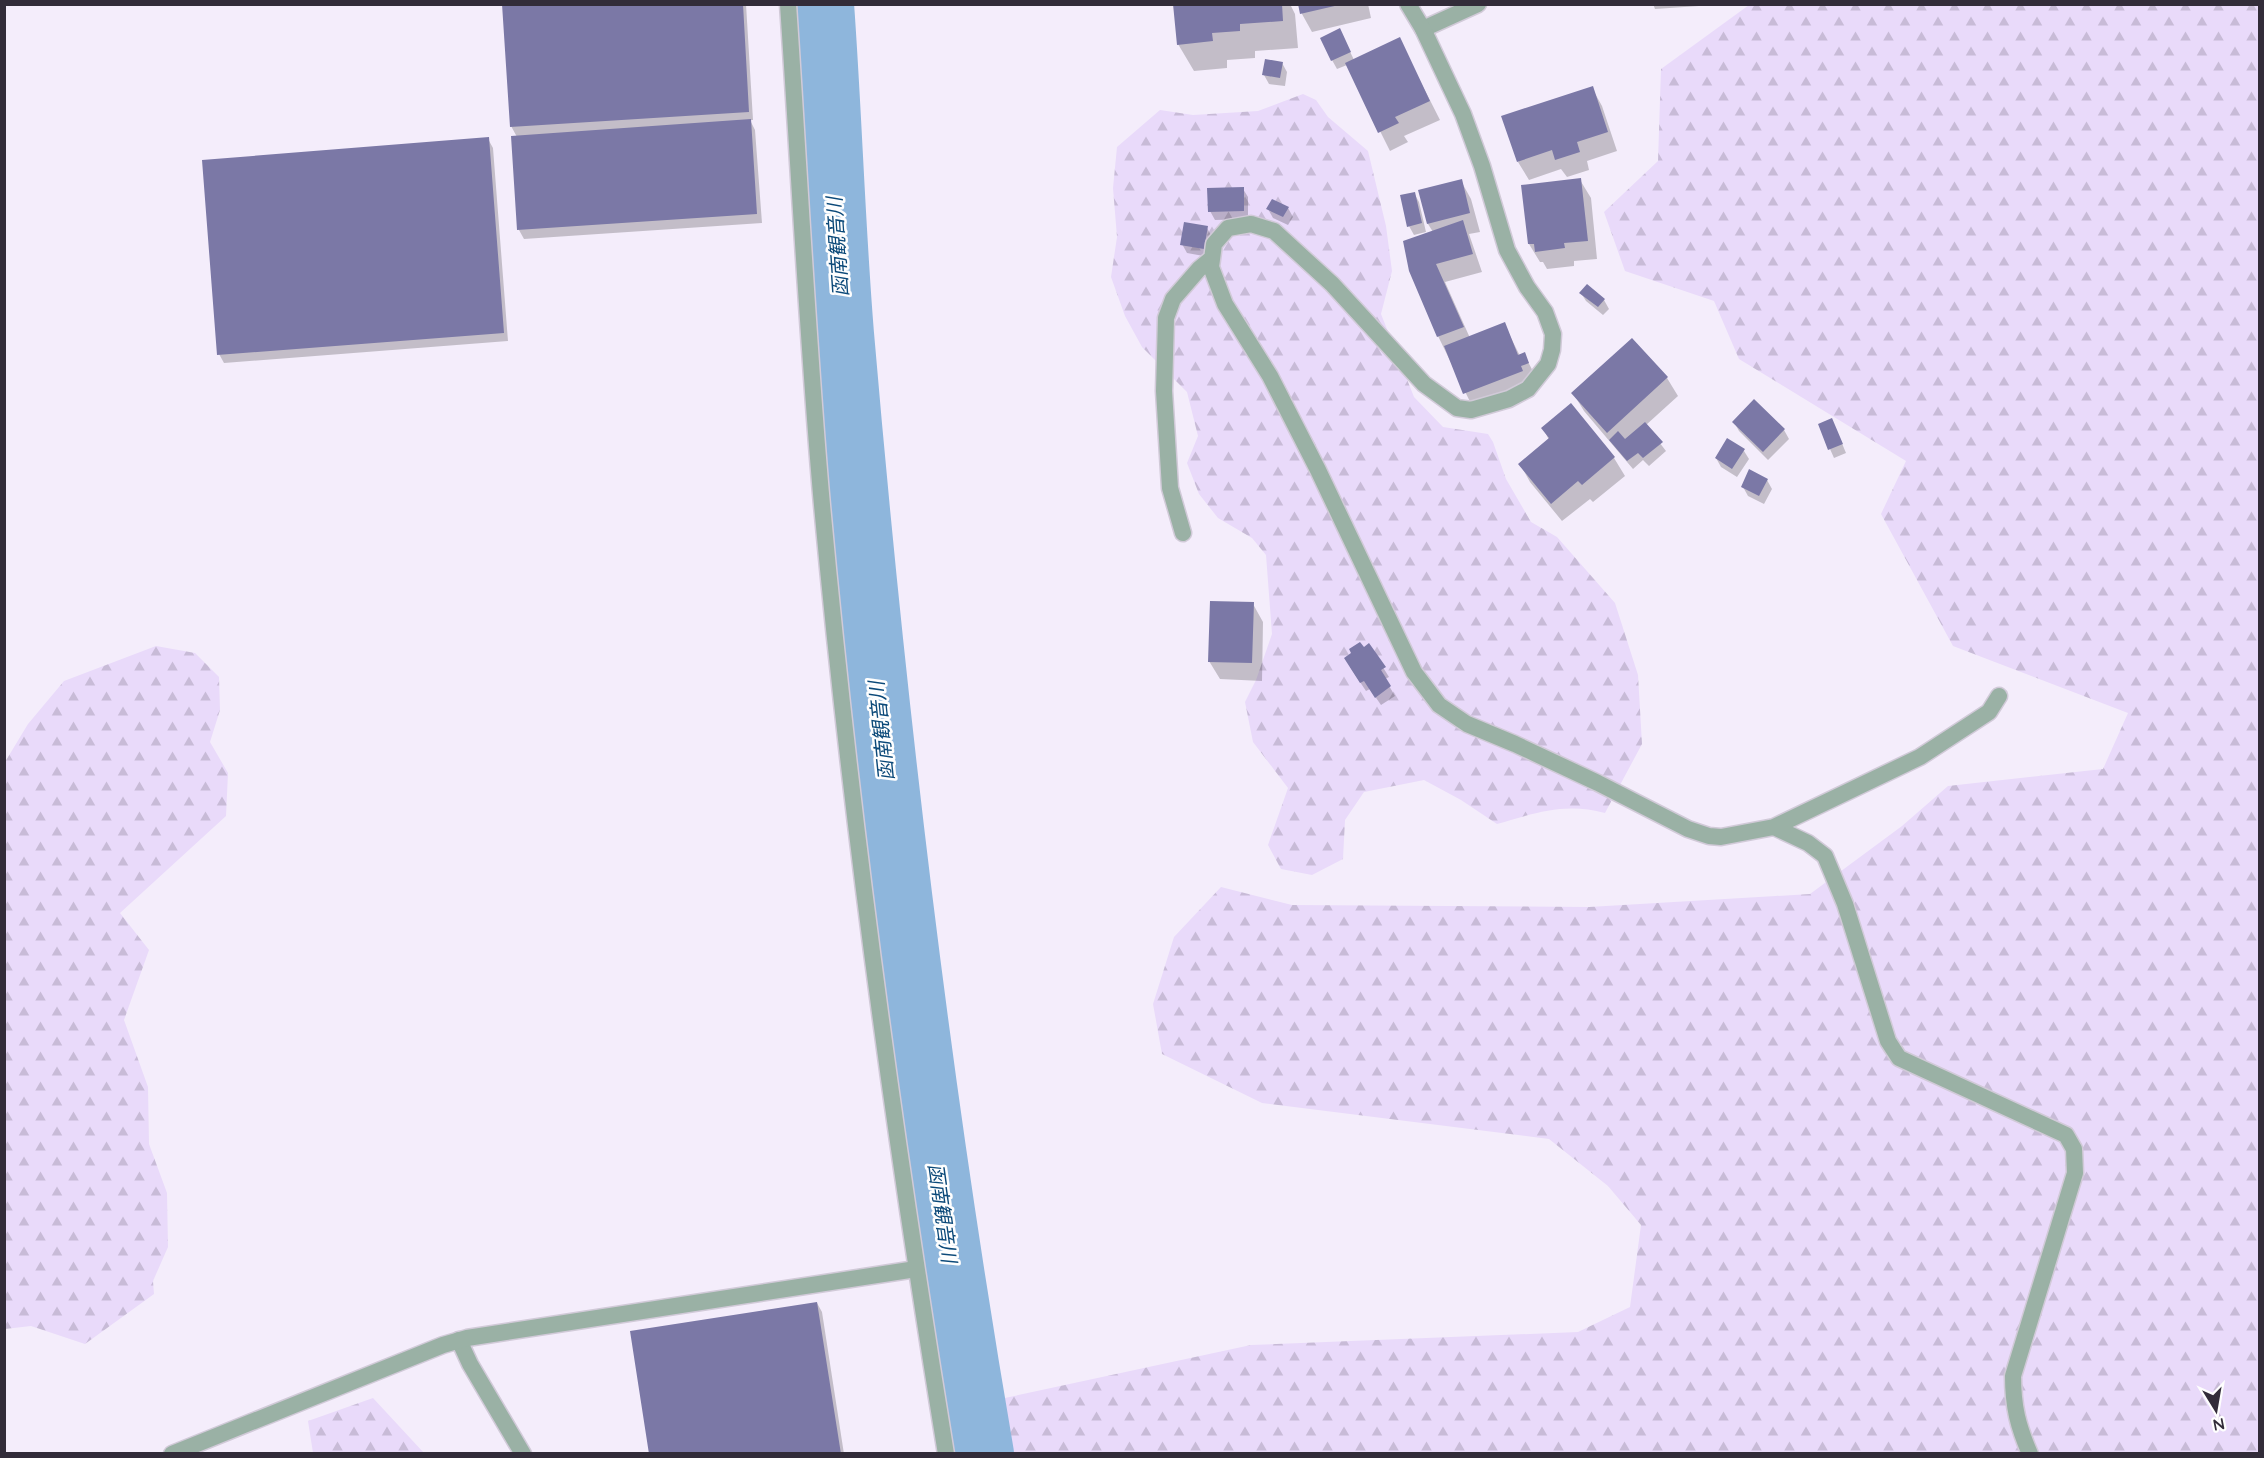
<svg xmlns="http://www.w3.org/2000/svg" width="2264" height="1458" font-family="Quicksand,'Noto Sans JP',sans-serif">
	<style>
		.forest { fill: url(#forest-firs) }
		.shadow { fill: #0003 }
		.lines { fill: none; stroke-linecap: round; stroke-linejoin: round }
		.river { stroke: #8eb6dc; stroke-width: 64 }
		.building { fill: #7b78a6 }
		.service-casing { stroke: #d1cad8; stroke-width: 19 }
		.minor-casing { stroke: #d1cad8; stroke-width: 19 }
		.tertiary-casing { stroke: #d1cad8; stroke-width: 19 }
		.service { stroke: #9ab1a5; stroke-width: 16 }
		.minor { stroke: #9ab1a5; stroke-width: 16 }
		.tertiary { stroke: #9ab1a5; stroke-width: 16 }
		.labels { text-anchor: middle; dominant-baseline: central; stroke-width: 5; stroke-linejoin: round; paint-order: stroke }
		.water-label { font-size: 20px; font-style: italic; fill: #0b4979; stroke: #fefefe }
	</style>
	<defs>
		<pattern id="forest-firs" width="22" height="20" patternUnits="userSpaceOnUse" patternTransform="scale(1.5)"><rect width="22" height="20" fill="#e9dafa"/><path d="M5 1l3.5 6h-7zM16 11l3.5 6h-7z" fill="#c8bbd7"/></pattern>
	</defs>
	<rect width="100%" height="100%" fill="#f4edfb"/>
	<path class="forest" d="M 1749,5 L 2259,5 L 2259,1453 L 1007,1454 L 1000,1399 L 1251,1345 L 1578,1332 L 1630,1307 L 1641,1225 L 1608,1186 L 1549,1139 L 1262,1103 L 1162,1054 L 1153,1004 L 1174,937 L 1221,887 L 1292,905 L 1589,907 L 1810,894 L 1902,826 L 1948,786 L 2103,769 L 2128,713 L 1953,646 L 1881,514 L 1906,461 L 1739,359 L 1714,301 L 1625,271 L 1604,212 L 1658,161 L 1661,69 Z
		M 1303,94 L 1316,100 L 1328,117 L 1368,151 L 1386,226 L 1392,271 L 1381,314 L 1414,397 L 1443,427 L 1488,434 L 1493,442 L 1506,479 L 1531,522 L 1557,537 L 1615,603 L 1638,675 L 1642,744 L 1605,813 C 1565,802 1535,813 1497,824 L 1461,800 L 1424,780 L 1364,792 L 1345,820 L 1343,859 L 1312,875 L 1281,869 L 1268,845 L 1288,788 L 1253,742 L 1245,702 L 1256,680 L 1272,634 L 1266,555 L 1252,538 L 1218,518 L 1199,494 L 1187,463 L 1198,436 L 1187,392 L 1142,347 L 1125,316 L 1111,277 L 1117,237 L 1113,188 L 1117,147 L 1160,110 L 1193,115 L 1258,111 Z
		M 156,646 L 195,653 L 219,677 L 220,710 L 210,742 L 228,773 L 226,816 L 120,913 L 149,950 L 124,1020 L 148,1087 L 149,1144 L 167,1193 L 168,1247 L 153,1281 L 154,1294 L 85,1344 L 31,1326 L 5,1329 L 5,762 L 28,724 L 64,681 Z
		M 373,1398 L 424,1453 L 313,1453 L 308,1421 Z"/>
	<path class="shadow" d="M 503,4 L 746,4 L 753,120 L 750,120 L 755,130 L 762,223 L 524,239 L 519,230 L 517,137 L 511,126 Z
		M 1175,4 L 1290,4 L 1295,14 L 1298,48 L 1255,51 L 1255,58 L 1227,60 L 1227,68 L 1194,71 L 1178,44 Z
		M 1300,4 L 1368,4 L 1371,18 L 1312,32 L 1302,14 Z
		M 1653,4 L 1699,4 L 1699,6 L 1655,9 Z
		M 1344,39 L 1354,60 L 1399,39 L 1440,120 L 1404,136 L 1408,142 L 1390,151 L 1347,65 L 1337,69 L 1332,60 Z
		M 1282,63 L 1287,72 L 1285,86 L 1269,84 L 1264,75 Z
		M 1592,88 L 1602,106 L 1617,151 L 1587,161 L 1589,170 L 1567,177 L 1561,169 L 1529,180 L 1518,162 Z
		M 488,139 L 493,148 L 508,341 L 224,363 L 219,354 Z
		M 1580,180 L 1591,198 L 1597,259 L 1574,261 L 1574,266 L 1547,269 L 1543,262 L 1540,262 L 1529,244 Z
		M 1461,181 L 1471,199 L 1480,232 L 1469,234 L 1482,272 L 1445,282 L 1470,338 L 1504,324 L 1520,356 L 1524,354 L 1538,381 L 1475,412 L 1438,336 L 1433,232 L 1428,224 L 1420,191 Z
		M 1243,189 L 1248,197 L 1248,219 L 1215,220 L 1210,211 Z
		M 1414,193 L 1419,202 L 1426,232 L 1414,235 L 1409,226 Z
		M 1288,208 L 1293,217 L 1288,225 L 1273,218 L 1268,209 Z
		M 1207,228 L 1212,237 L 1209,257 L 1187,253 L 1182,244 Z
		M 1581,293 L 1604,300 L 1609,309 L 1603,315 L 1586,301 Z
		M 1632,340 L 1667,378 L 1678,396 L 1646,425 L 1666,451 L 1649,466 L 1643,460 L 1633,469 L 1584,411 L 1573,393 Z
		M 1754,401 L 1784,430 L 1789,439 L 1768,460 L 1739,431 L 1734,422 Z
		M 1543,428 L 1614,458 L 1625,476 L 1593,502 L 1590,499 L 1562,521 L 1530,482 L 1520,464 L 1549,440 Z
		M 1836,429 L 1846,453 L 1834,458 L 1830,449 Z
		M 1744,451 L 1749,459 L 1737,477 L 1721,467 L 1716,458 Z
		M 1767,480 L 1772,489 L 1764,504 L 1748,496 L 1743,487 Z
		M 1253,604 L 1263,622 L 1262,681 L 1220,679 L 1209,661 Z
		M 1369,645 L 1389,677 L 1385,679 L 1395,696 L 1381,705 L 1370,689 L 1366,691 L 1350,667 L 1363,649 Z
		M 817,1303 L 822,1312 L 844,1454 L 650,1454 Z"/>
	<g class="lines">
		<path class="river" d="M 822,4 C 830,114 833,224 842,334 C 874,709 918,1083 982,1454"/>
	</g>
	<path class="building" d="M 502,4 L 743,4 L 749,112 L 510,127 Z
		M 1173,4 L 1282,4 L 1283,21 L 1240,24 L 1240,31 L 1212,33 L 1213,41 L 1177,45 Z
		M 1298,4 L 1339,4 L 1339,5 L 1300,14 Z
		M 1340,28 L 1351,52 L 1331,61 L 1320,38 Z
		M 1400,37 L 1430,101 L 1395,117 L 1399,123 L 1378,133 L 1345,63 Z
		M 1265,59 L 1283,62 L 1280,78 L 1262,75 Z
		M 1593,86 L 1608,132 L 1577,142 L 1580,152 L 1555,160 L 1552,150 L 1517,162 L 1501,116 Z
		M 751,119 L 757,214 L 517,230 L 511,136 Z
		M 489,137 L 504,333 L 217,355 L 202,160 Z
		M 1581,178 L 1588,241 L 1564,243 L 1565,248 L 1535,252 L 1534,244 L 1528,244 L 1521,185 Z
		M 1462,179 L 1470,213 L 1427,224 L 1418,190 Z
		M 1244,187 L 1244,211 L 1208,212 L 1207,188 Z
		M 1415,192 L 1422,223 L 1407,227 L 1400,195 Z
		M 1272,199 L 1289,207 L 1283,217 L 1266,209 Z
		M 1463,220 L 1473,254 L 1436,264 L 1464,327 L 1437,337 L 1409,271 L 1403,241 Z
		M 1184,222 L 1208,226 L 1204,249 L 1180,245 Z
		M 1587,284 L 1605,299 L 1598,307 L 1579,293 Z
		M 1505,322 L 1518,355 L 1525,352 L 1529,363 L 1521,366 L 1523,371 L 1463,394 L 1444,346 Z
		M 1632,338 L 1668,377 L 1607,433 L 1571,393 Z
		M 1754,399 L 1785,429 L 1763,452 L 1732,422 Z
		M 1571,403 L 1615,457 L 1582,485 L 1578,481 L 1551,504 L 1518,464 L 1549,438 L 1541,428 Z
		M 1832,418 L 1843,444 L 1828,450 L 1818,424 Z
		M 1645,422 L 1663,442 L 1643,458 L 1638,453 L 1627,461 L 1609,440 L 1618,431 L 1625,439 Z
		M 1727,438 L 1745,449 L 1732,469 L 1715,458 Z
		M 1749,469 L 1768,479 L 1759,496 L 1741,487 Z
		M 1210,601 L 1254,602 L 1252,663 L 1208,662 Z
		M 1360,642 L 1364,647 L 1369,643 L 1386,667 L 1381,670 L 1391,686 L 1375,698 L 1364,681 L 1360,683 L 1344,658 L 1351,653 L 1349,649 Z
		M 817,1302 L 841,1454 L 649,1454 L 630,1331 Z"/>
	<g class="lines">
		<g class="service-casing">
			<path id="service" d="M 1423,29 L 1478,4
				M 459,1340 L 470,1364 L 523,1454"/>
		</g>
		<g class="minor-casing">
			<path id="minor" d="M 1408,4 L 1423,29 L 1463,114 L 1482,166 L 1507,250 L 1527,287 L 1545,312 L 1553,334 L 1552,350 L 1548,364 L 1528,389 L 1509,399 L 1471,410 L 1457,408 L 1424,384 L 1332,284 L 1274,231 L 1251,224 L 1228,228 L 1214,244 L 1211,267 L 1225,304 L 1270,376 L 1318,470 L 1414,672 L 1439,705 L 1467,724 L 1515,744 L 1598,783 L 1688,829 L 1709,836 L 1721,837 L 1774,827 L 1920,757 L 1989,712 L 1999,696
				M 1183,533 L 1170,488 L 1164,391 L 1166,318 L 1173,299 L 1199,269 L 1211,259
				M 1774,827 L 1808,843 L 1825,856 L 1845,904 L 1888,1041 L 1899,1058 L 2066,1135 L 2074,1149 L 2075,1173 L 2013,1376 C 2013,1407 2018,1426 2030,1454
				M 172,1454 L 443,1345 L 467,1338 L 916,1269"/>
		</g>
		<g class="tertiary-casing">
			<path id="tertiary" d="M 788,4 C 799,168 807,332 821,494 C 850,816 894,1135 946,1454"/>
		</g>
		<use href="#service" class="service"/>
		<use href="#minor" class="minor"/>
		<use href="#tertiary" class="tertiary"/>
	</g>
	<g class="labels">
		<g class="water-label">
			<text transform="translate(837 247) rotate(-94)">函南観音川</text>
			<text transform="translate(881 731) rotate(-96)">函南観音川</text>
			<text transform="translate(943 1213) rotate(82)">函南観音川</text>
		</g>
	</g>
	<rect width="2264" height="1458" fill="none" stroke="#322c39" stroke-width="12"/>
	<g transform="translate(2216 1410) rotate(169)" stroke="#fefefe" stroke-width="4.5" paint-order="stroke">
	<path d="M0-4.5L10 22L0 15L-10 22Z" fill="#322c39"/>
	<text y="-9" font-size="16" font-weight="bold" text-anchor="middle" fill="#322c39">N</text>
	</g>
</svg>
